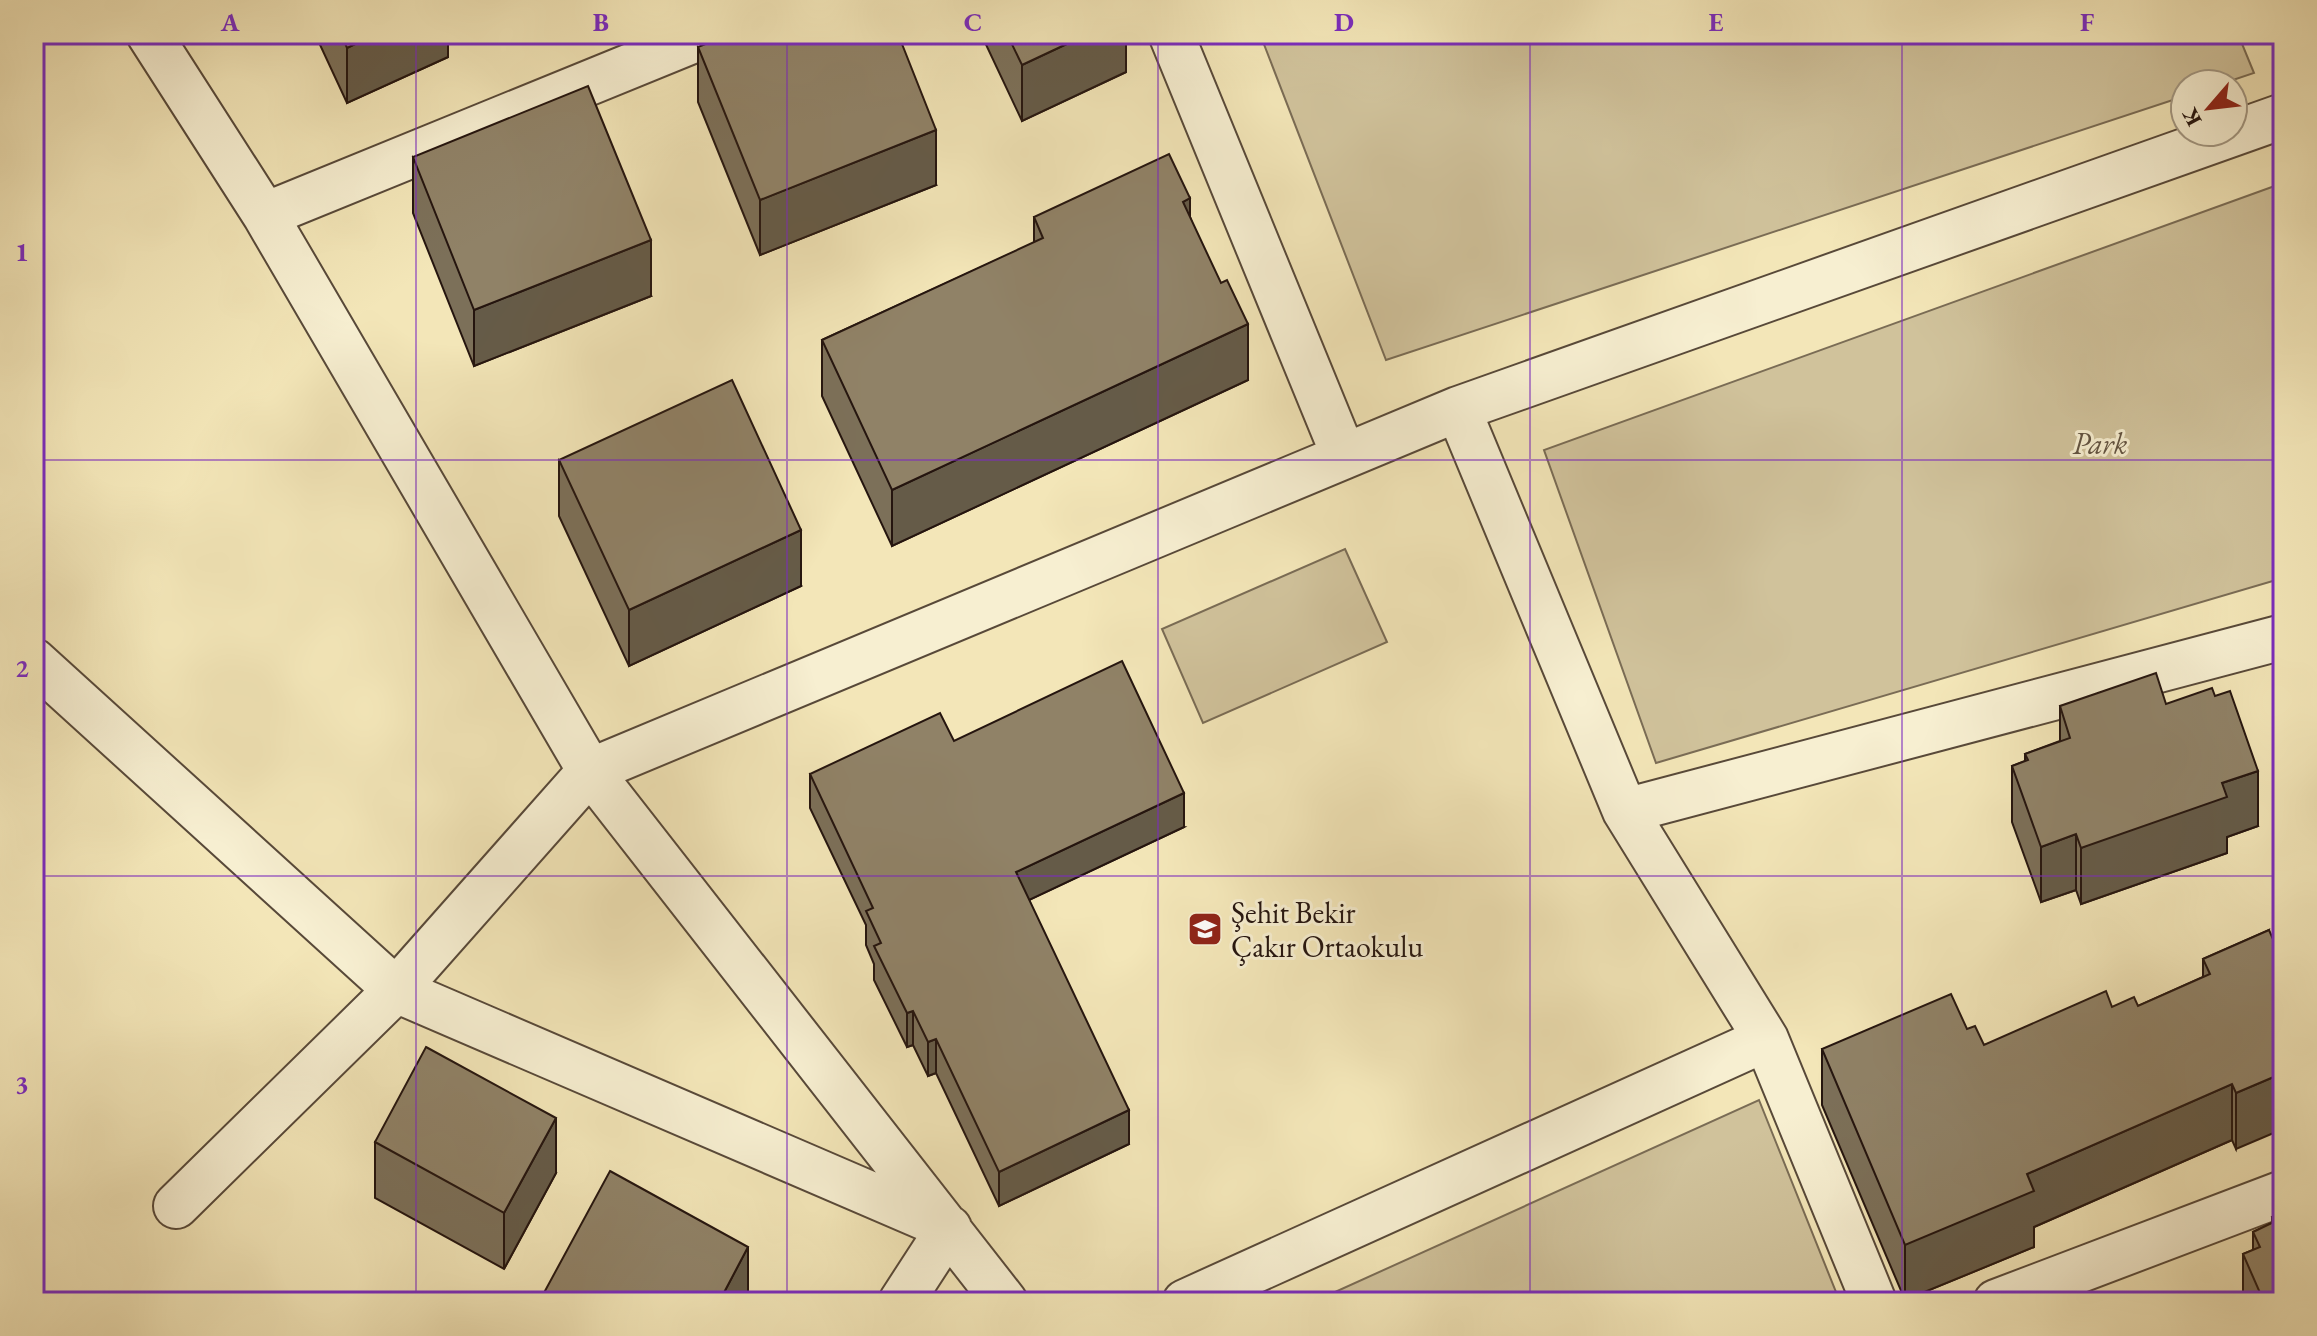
<svg xmlns="http://www.w3.org/2000/svg" width="2317" height="1336" font-family="'EB Garamond',serif">
	<style>
		.green { fill: #d0c29b; stroke: #7a6c55; stroke-width: 2 }
		.lines { fill: none; stroke-linecap: round; stroke-linejoin: round }
		.minor-casing { stroke: #584939; stroke-width: 48 }
		.minor { stroke: #f7efd1; stroke-width: 44 }
		.wall { fill: #7c7059; stroke: #25150f; stroke-width: 2 }
		.shaded-wall { fill: #655b48; stroke: #25150f; stroke-width: 2 }
		.building { fill: #908267; stroke: #25150f; stroke-width: 2 }
		.grid { fill: none; stroke: #7b2cbf; stroke-width: 2; stroke-opacity: 0.55 }
		.labels { text-anchor: middle; dominant-baseline: central; stroke-width: 6; stroke-linejoin: round; paint-order: stroke }
		.park-label { font-size: 30px; font-style: italic; fill: #615240; stroke: #f7efd1 }
		.poi-label { font-size: 30px; fill: #25150f; stroke: #f7efd1; text-anchor: start }
		.neatline { fill: none; stroke: #7b2cbf; stroke-width: 3 }
		.grid-label { font-size: 26px; text-anchor: middle; font-weight: bold; fill: #7b2cbf }
	</style>
	<rect width="100%" height="100%" fill="#f3e6b8"/>
	<filter id="stains"><feTurbulence type="fractalNoise" baseFrequency=".0025" numOctaves="4"/><feColorMatrix values="0 0 0 0 .2 0 0 0 0 .09 0 0 0 0 .02 0 0 0 .5 -.17"/></filter>
	<radialGradient id="worn" r=".72"><stop offset=".6" stop-color="#630" stop-opacity="0"/><stop offset="1" stop-color="#630" stop-opacity=".3"/></radialGradient>
	<path class="green" d="M 1260,34 L 2238,34 L 2254,73 L 2221,84 L 2185,84 L 2185,96 L 1386,360 Z
		M 2283,183 L 2283,578 L 1656,763 L 1544,450 Z
		M 1345,549 L 1387,642 L 1203,723 L 1162,629 Z
		M 1759,1100 L 1840,1302 L 1313,1302 Z"/>
	<g class="lines">
		<g class="minor-casing">
			<path id="minor" d="M 149,34 L 265,215 L 590,771 L 1005,1302
				M 1171,34 L 1344,456
				M 265,215 L 709,34
				M 1458,409 L 1625,811 L 1766,1039 L 1874,1302
				M 34,661 L 396,990 L 949,1228 L 901,1302
				M 1625,811 L 2283,637
				M 176,1206 L 396,990 L 590,771 L 1458,409 L 2283,116
				M 1185,1302 L 1766,1039
				M 1996,1302 L 2283,1193"/>
		</g>
		<use href="#minor" class="minor"/>
	</g>
	<path class="wall" d="M 315,34 L 448,34 L 448,57 L 347,103 Z
		M 981,34 L 1126,34 L 1126,72 L 1022,121 Z
		M 698,47 L 936,185 L 760,255 L 698,102 Z
		M 413,157 L 651,296 L 474,366 L 413,213 Z
		M 1034,217 L 1190,217 L 1248,380 L 892,546 L 822,396 L 822,340 L 1034,243 Z
		M 559,460 L 801,586 L 629,666 L 559,516 Z
		M 2166,704 L 2258,826 L 2227,837 L 2227,853 L 2081,904 L 2076,890 L 2041,902 L 2012,822 L 2012,766 L 2025,761 L 2025,754 L 2060,741 L 2060,706 Z
		M 810,774 L 1184,827 L 1029,900 L 1129,1144 L 999,1206 L 936,1073 L 928,1076 L 913,1045 L 907,1047 L 874,980 L 874,964 L 866,945 L 866,925 L 810,808 Z
		M 2269,930 L 2236,1149 L 2232,1140 L 2034,1227 L 2034,1247 L 1905,1300 L 1822,1105 L 1822,1049 L 1967,1029 L 1984,1045 L 2112,1007 L 2138,1006 L 2203,977 L 2203,959 Z
		M 375,1142 L 556,1173 L 504,1269 L 375,1198 Z
		M 2283,1212 L 2283,1302 L 2243,1302 L 2243,1254 L 2253,1250 L 2253,1232 L 2272,1223 L 2272,1217 Z"/>
	<path class="shaded-wall" d="M 376,34 L 448,34 L 448,57 L 347,103 L 347,48 Z
		M 1088,34 L 1126,34 L 1126,72 L 1022,121 L 1022,65 Z
		M 936,130 L 936,185 L 760,255 L 760,200 Z
		M 1190,198 L 1190,254 L 1183,202 Z
		M 651,240 L 651,296 L 474,366 L 474,310 Z
		M 1248,324 L 1248,380 L 892,546 L 892,490 Z
		M 801,530 L 801,586 L 629,666 L 629,610 Z
		M 2258,771 L 2258,826 L 2227,837 L 2227,853 L 2081,904 L 2081,848 L 2222,783 Z
		M 1184,793 L 1184,827 L 1016,906 L 1016,872 Z
		M 2076,834 L 2076,890 L 2041,902 L 2041,847 Z
		M 913,1011 L 913,1045 L 907,1047 L 907,1013 Z
		M 936,1039 L 936,1073 L 928,1076 L 928,1042 Z
		M 2283,1073 L 2283,1129 L 2236,1149 L 2236,1093 Z
		M 2232,1084 L 2232,1140 L 2034,1227 L 2034,1247 L 1905,1300 L 1905,1245 L 2027,1174 Z
		M 1129,1110 L 1129,1144 L 999,1206 L 999,1172 Z
		M 556,1118 L 556,1173 L 504,1269 L 504,1213 Z
		M 748,1247 L 748,1302 L 719,1302 Z"/>
	<path class="building" d="M 341,34 L 376,34 L 347,48 Z
		M 730,34 L 898,34 L 936,130 L 760,200 L 698,47 Z
		M 1007,34 L 1088,34 L 1022,65 Z
		M 588,86 L 651,240 L 474,310 L 413,157 Z
		M 1169,154 L 1190,198 L 1183,202 L 1221,283 L 1227,280 L 1248,324 L 892,490 L 822,340 L 1043,238 L 1034,217 Z
		M 732,380 L 801,530 L 629,610 L 559,460 Z
		M 1122,661 L 1184,793 L 1016,872 L 1129,1110 L 999,1172 L 936,1039 L 928,1042 L 913,1011 L 907,1013 L 874,946 L 881,943 L 866,911 L 873,908 L 810,774 L 940,713 L 954,741 Z
		M 2156,673 L 2166,704 L 2212,688 L 2215,696 L 2230,691 L 2258,771 L 2222,783 L 2227,797 L 2081,848 L 2076,834 L 2041,847 L 2012,766 L 2028,760 L 2025,754 L 2070,738 L 2060,706 Z
		M 2269,930 L 2276,946 L 2283,942 L 2283,1073 L 2236,1093 L 2232,1084 L 2027,1174 L 2034,1191 L 1905,1245 L 1822,1049 L 1951,994 L 1967,1029 L 1975,1026 L 1984,1045 L 2106,991 L 2112,1007 L 2134,997 L 2138,1006 L 2210,974 L 2203,959 Z
		M 426,1047 L 556,1118 L 504,1213 L 375,1142 Z
		M 610,1171 L 748,1247 L 719,1302 L 539,1302 Z
		M 2283,1212 L 2283,1302 L 2264,1302 L 2243,1254 L 2260,1247 L 2253,1232 L 2274,1222 L 2272,1217 Z
		M 2115,1293 L 2119,1302 L 2093,1302 Z"/>
	<path class="grid" d="M 416,34 L 416,1302M 787,34 L 787,1302M 1158,34 L 1158,1302M 1530,34 L 1530,1302M 1902,34 L 1902,1302M 34,460 L 2283,460M 34,876 L 2283,876"/>
	<defs>
		<g id="school-square" transform="scale(1.8)"><rect x="-9" y="-9" width="18" height="18" rx="4" fill="#8f2418" stroke="#f7efd1"/><path d="M0-5L7-2L0 1L-7-2ZM-4 1L0 2.5L4 1V4Q0 6-4 4Z" fill="#fff"/></g>
	</defs>
	<g fill-rule="evenodd">
		<use href="#school-square" x="1205" y="929"/>
	</g>
	<g class="labels">
		<g class="park-label">
			<text x="2100" y="443">Park</text>
		</g>
		<g class="poi-label">
			<text x="1231" y="912">Şehit Bekir<tspan x="1231" dy="34">Çakır Ortaokulu</tspan></text>
		</g>
	</g>
	<rect width="2317" height="1336" fill="none" stroke="#f3e6b8" stroke-width="88"/>
	<g transform="translate(2209 108) rotate(242)"><circle r="38" fill="#f7efd1" stroke="#a39883" stroke-width="2"/>
	<path d="M0-6L14 30L0 20L-14 30Z" fill="#8f2418"/>
	<text y="-12" font-size="22" font-weight="bold" text-anchor="middle" fill="#25150f">K</text>
	</g>
	<rect x="44" y="44" width="2229" height="1248" class="neatline"/>
	<g class="grid-label">
		<text x="230" y="31">A</text>
		<text x="601" y="31">B</text>
		<text x="973" y="31">C</text>
		<text x="1344" y="31">D</text>
		<text x="1716" y="31">E</text>
		<text x="2087" y="31">F</text>
		<text x="22" y="261">1</text>
		<text x="22" y="677">2</text>
		<text x="22" y="1093">3</text>
	</g>
	<rect width="100%" height="100%" filter="url(#stains)"/>
	<rect width="100%" height="100%" fill="url(#worn)"/>
</svg>
